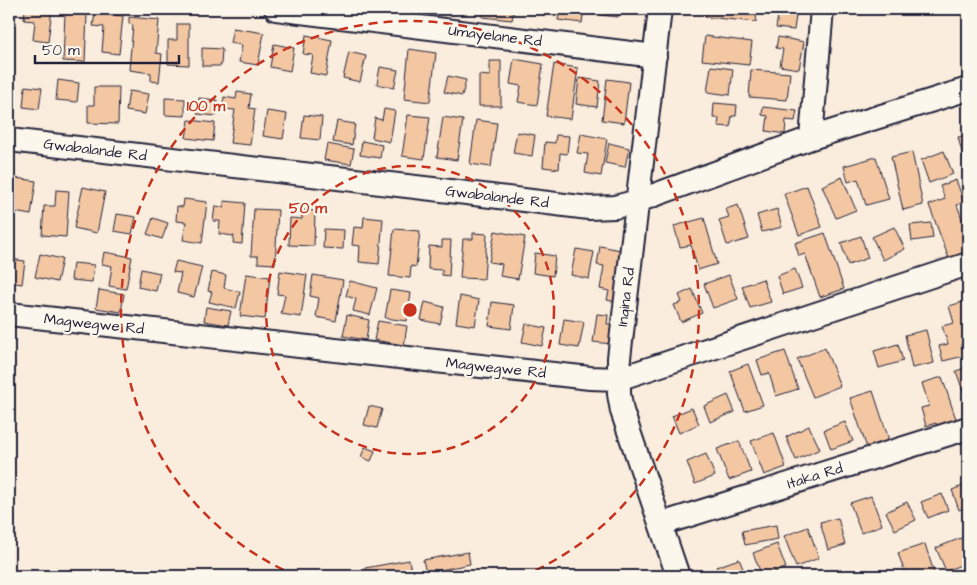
<svg xmlns="http://www.w3.org/2000/svg" width="977" height="585" font-family="'Architects Daughter',sans-serif">
	<style>
		.building { fill: #f4c7a3; stroke: #22223b }
		.lines { fill: none; stroke-linecap: round; stroke-linejoin: round }
		.minor-casing { stroke: #22223b; stroke-width: 26 }
		.minor { stroke: #fbf7ec; stroke-width: 22 }
		.ring { fill: none; stroke: #c8321e; stroke-width: 2.5; stroke-dasharray: 9 6 }
		.labels { text-anchor: middle; dominant-baseline: central; stroke-width: 4.5; stroke-linejoin: round; paint-order: stroke }
		.street-label { font-size: 15px; fill: #22223b; stroke: #fbf7ec }
		.centre { fill: #c8321e; stroke: #fbf7ec; stroke-width: 2.5 }
		.ring-label { font-size: 15px; text-anchor: middle; font-weight: bold; fill: #c8321e; stroke: #fbf7ec; stroke-width: 4.5; stroke-linejoin: round; paint-order: stroke }
	</style>
	<rect width="100%" height="100%" fill="#faeddd"/>
	<filter id="ink" filterUnits="userSpaceOnUse"><feTurbulence type="fractalNoise" baseFrequency=".02" numOctaves="2"/><feDisplacementMap in="SourceGraphic" scale="10" xChannelSelector="R" yChannelSelector="G"/><feConvolveMatrix kernelMatrix="1 2 1 2 8 2 1 2 1" color-interpolation-filters="sRGB"/></filter>
	<g filter="url(#ink)">
		<path class="building" d="M 9,9 L 16,9 L 10,36 L 9,36 Z
			M 25,9 L 52,9 L 48,42 L 33,40 L 35,21 L 24,20 Z
			M 483,9 L 514,9 L 512,20 L 482,17 Z
			M 560,9 L 584,9 L 582,23 L 558,20 Z
			M 602,9 L 619,9 L 618,17 L 601,15 Z
			M 705,9 L 757,9 L 756,22 L 705,17 Z
			M 779,9 L 797,9 L 794,30 L 776,28 Z
			M 65,13 L 87,14 L 85,62 L 63,61 Z
			M 95,13 L 123,16 L 119,54 L 102,52 L 104,27 L 93,26 Z
			M 129,17 L 159,20 L 156,53 L 162,54 L 159,82 L 151,81 L 151,73 L 129,70 L 133,25 L 129,24 Z
			M 177,24 L 189,24 L 189,65 L 168,64 L 168,40 L 177,40 Z
			M 233,28 L 264,33 L 258,65 L 239,62 L 242,45 L 230,43 Z
			M 306,35 L 332,40 L 326,76 L 310,73 L 313,55 L 303,54 Z
			M 705,36 L 752,42 L 749,65 L 702,60 Z
			M 778,37 L 804,42 L 799,69 L 780,66 L 783,49 L 776,48 Z
			M 274,44 L 294,48 L 290,71 L 270,67 Z
			M 202,48 L 222,49 L 221,66 L 202,66 Z
			M 409,49 L 436,53 L 430,102 L 404,99 Z
			M 349,52 L 366,56 L 360,82 L 343,78 Z
			M 514,59 L 543,64 L 537,105 L 518,102 L 521,86 L 510,84 Z
			M 490,61 L 501,61 L 501,106 L 479,106 L 479,75 L 490,76 Z
			M 554,64 L 578,68 L 571,119 L 546,116 Z
			M 711,66 L 733,69 L 730,95 L 707,92 Z
			M 380,67 L 398,70 L 394,88 L 377,84 Z
			M 751,70 L 790,73 L 787,100 L 749,97 Z
			M 448,76 L 466,80 L 462,96 L 444,92 Z
			M 579,78 L 600,81 L 597,107 L 576,104 Z
			M 607,79 L 629,82 L 624,123 L 602,120 Z
			M 58,80 L 79,83 L 77,102 L 56,100 Z
			M 25,86 L 42,88 L 39,109 L 23,107 Z
			M 94,87 L 119,87 L 118,124 L 88,123 L 88,105 L 94,105 Z
			M 129,91 L 149,94 L 145,114 L 126,111 Z
			M 237,92 L 251,94 L 249,108 L 255,109 L 250,145 L 230,143 L 235,110 L 222,109 L 224,97 L 236,99 Z
			M 165,98 L 185,99 L 185,116 L 165,115 Z
			M 199,98 L 217,100 L 216,116 L 197,114 Z
			M 714,103 L 737,105 L 736,116 L 732,116 L 730,127 L 718,126 L 719,118 L 713,118 Z
			M 763,107 L 797,111 L 795,121 L 786,120 L 785,134 L 766,131 L 768,116 L 762,115 Z
			M 384,109 L 395,111 L 390,142 L 372,138 L 375,118 L 382,120 Z
			M 267,111 L 287,114 L 283,139 L 263,136 Z
			M 304,115 L 322,117 L 320,140 L 301,138 Z
			M 408,115 L 430,117 L 424,159 L 402,156 Z
			M 443,117 L 463,120 L 457,160 L 437,157 Z
			M 189,120 L 215,123 L 213,141 L 186,138 Z
			M 476,120 L 497,123 L 491,167 L 470,164 Z
			M 337,121 L 355,124 L 352,145 L 333,142 Z
			M 517,132 L 535,135 L 532,156 L 513,153 Z
			M 581,134 L 607,139 L 601,176 L 585,173 L 588,154 L 577,153 Z
			M 556,135 L 569,136 L 567,154 L 560,153 L 559,169 L 543,167 L 545,142 L 555,143 Z
			M 968,135 L 968,167 L 966,168 L 958,137 Z
			M 362,141 L 382,145 L 380,158 L 360,155 Z
			M 609,143 L 629,148 L 625,167 L 605,163 Z
			M 327,144 L 354,149 L 351,164 L 324,160 Z
			M 944,151 L 953,174 L 929,183 L 921,160 Z
			M 912,152 L 923,205 L 903,210 L 891,157 Z
			M 876,157 L 889,199 L 866,205 L 858,179 L 848,182 L 844,166 Z
			M 9,177 L 36,181 L 31,215 L 14,212 L 16,196 L 9,195 Z
			M 842,177 L 856,210 L 836,218 L 822,186 Z
			M 956,180 L 964,202 L 957,205 L 968,235 L 968,252 L 949,259 L 929,205 L 945,199 L 940,186 Z
			M 807,186 L 822,227 L 799,235 L 784,194 Z
			M 83,187 L 105,192 L 97,233 L 74,228 Z
			M 56,190 L 69,191 L 66,237 L 42,235 L 44,206 L 55,206 Z
			M 184,199 L 207,202 L 202,243 L 183,240 L 186,222 L 176,221 L 177,206 L 183,207 Z
			M 224,201 L 245,203 L 242,244 L 233,243 L 234,236 L 219,234 L 220,221 L 213,221 L 215,206 L 224,207 Z
			M 738,205 L 749,239 L 727,245 L 719,220 L 729,217 L 726,209 Z
			M 254,209 L 278,210 L 275,264 L 258,263 L 258,256 L 251,256 Z
			M 777,209 L 782,227 L 762,232 L 757,215 Z
			M 303,210 L 315,211 L 314,246 L 289,245 L 290,218 L 302,219 Z
			M 117,214 L 136,217 L 132,234 L 114,231 Z
			M 364,217 L 383,219 L 379,264 L 359,262 L 360,246 L 352,245 L 354,227 L 363,228 Z
			M 153,218 L 168,223 L 162,239 L 147,234 Z
			M 704,218 L 717,264 L 698,270 L 691,245 L 680,247 L 674,226 Z
			M 931,223 L 933,238 L 912,241 L 910,225 Z
			M 894,227 L 905,249 L 883,260 L 872,237 Z
			M 324,229 L 344,230 L 343,249 L 323,248 Z
			M 394,229 L 420,231 L 416,267 L 411,266 L 410,278 L 389,276 Z
			M 495,231 L 525,237 L 518,279 L 500,276 L 502,264 L 489,262 Z
			M 473,233 L 487,234 L 484,279 L 460,278 L 463,239 L 473,239 Z
			M 825,233 L 844,289 L 820,297 L 805,254 L 799,256 L 795,243 Z
			M 861,236 L 868,258 L 848,265 L 841,243 Z
			M 442,240 L 451,240 L 449,276 L 442,275 L 442,270 L 428,269 L 429,246 L 442,247 Z
			M 600,246 L 631,252 L 622,303 L 607,300 L 609,291 L 600,289 L 604,266 L 597,265 Z
			M 576,249 L 594,252 L 589,279 L 571,275 Z
			M 104,252 L 132,257 L 126,289 L 109,286 L 112,266 L 102,264 Z
			M 535,253 L 555,256 L 553,276 L 533,273 Z
			M 40,254 L 62,259 L 57,282 L 35,277 Z
			M 9,259 L 25,261 L 22,284 L 9,282 Z
			M 176,261 L 202,267 L 194,297 L 177,293 L 181,273 L 173,272 Z
			M 73,263 L 94,265 L 92,282 L 71,280 Z
			M 141,269 L 160,273 L 156,291 L 138,287 Z
			M 795,269 L 802,288 L 783,294 L 777,276 Z
			M 280,271 L 307,275 L 301,317 L 281,314 L 285,295 L 277,294 Z
			M 212,272 L 226,275 L 224,288 L 240,292 L 236,308 L 209,302 L 212,292 L 208,291 Z
			M 246,274 L 270,277 L 265,319 L 240,316 Z
			M 313,275 L 343,280 L 336,321 L 316,317 L 319,298 L 310,296 Z
			M 729,275 L 738,299 L 713,308 L 704,284 Z
			M 763,279 L 771,302 L 750,308 L 742,286 Z
			M 350,281 L 377,288 L 370,315 L 353,311 L 356,299 L 346,296 Z
			M 692,289 L 702,313 L 681,322 L 674,305 L 682,302 L 679,295 Z
			M 99,290 L 124,294 L 121,312 L 96,308 Z
			M 390,290 L 411,293 L 407,321 L 385,318 Z
			M 460,296 L 479,300 L 475,326 L 456,323 Z
			M 425,302 L 444,307 L 440,324 L 421,320 Z
			M 492,302 L 514,305 L 511,329 L 489,326 Z
			M 963,302 L 968,321 L 968,324 L 963,325 L 968,342 L 961,344 L 964,356 L 943,361 L 939,346 L 948,344 L 942,326 L 954,323 L 949,306 Z
			M 206,307 L 231,311 L 228,325 L 204,321 Z
			M 597,314 L 608,315 L 607,324 L 615,324 L 612,344 L 593,342 Z
			M 347,315 L 369,320 L 366,340 L 343,336 Z
			M 564,319 L 584,322 L 579,348 L 560,345 Z
			M 378,321 L 407,326 L 404,345 L 374,340 Z
			M 526,324 L 546,328 L 542,346 L 522,342 Z
			M 926,330 L 934,363 L 912,368 L 905,335 Z
			M 898,344 L 903,361 L 879,368 L 874,351 Z
			M 825,348 L 840,386 L 813,397 L 797,359 Z
			M 785,351 L 798,389 L 776,396 L 769,373 L 762,375 L 757,360 Z
			M 748,364 L 763,405 L 745,411 L 730,371 Z
			M 968,367 L 968,405 L 956,371 Z
			M 942,377 L 956,419 L 937,425 L 936,423 L 926,426 L 921,408 L 929,406 L 922,383 Z
			M 873,391 L 890,443 L 868,451 L 850,398 Z
			M 728,395 L 735,412 L 710,422 L 704,406 Z
			M 369,406 L 382,409 L 377,428 L 364,425 Z
			M 692,408 L 699,424 L 679,433 L 672,416 Z
			M 845,422 L 853,441 L 831,449 L 824,430 Z
			M 809,426 L 820,449 L 796,460 L 786,437 Z
			M 774,433 L 786,467 L 764,475 L 751,441 Z
			M 739,441 L 751,472 L 729,480 L 717,449 Z
			M 365,447 L 375,451 L 371,461 L 361,457 Z
			M 706,454 L 715,476 L 695,484 L 687,462 Z
			M 968,484 L 968,507 L 959,510 L 952,490 Z
			M 942,494 L 948,510 L 928,518 L 921,502 Z
			M 871,496 L 882,525 L 861,533 L 850,503 Z
			M 907,502 L 916,520 L 895,530 L 886,512 Z
			M 838,518 L 845,545 L 828,550 L 820,522 Z
			M 776,525 L 778,539 L 745,545 L 742,531 Z
			M 808,527 L 819,558 L 796,567 L 784,536 Z
			M 961,538 L 968,556 L 968,562 L 946,571 L 936,548 Z
			M 777,544 L 786,568 L 762,576 L 753,553 Z
			M 925,544 L 935,576 L 906,576 L 898,553 Z
			M 468,552 L 470,564 L 426,573 L 423,560 Z
			M 739,559 L 746,576 L 720,576 L 716,567 Z
			M 409,560 L 412,576 L 367,576 L 365,568 Z"/>
		<g class="lines">
			<g class="minor-casing">
				<path id="minor" d="M 276,9 L 655,56
					M 660,9 L 619,358 L 619,394 L 622,411 L 678,576
					M 811,138 L 822,9
					M 9,140 L 450,191 L 589,208 L 615,207 L 638,201 L 811,138 L 968,89
					M 9,314 L 590,378 L 618,379 L 968,264
					M 661,524 L 968,428"/>
			</g>
			<use href="#minor" class="minor"/>
		</g>
	</g>
	<g class="ring">
		<circle cx="410" cy="310" r="144"/>
		<path d="M297 576A289 289 0 1 1 523 576"/>
	</g>
	<g class="labels">
		<g class="street-label">
			<text transform="translate(495 36) rotate(7)">Umayelane Rd</text>
			<text transform="translate(95 150) rotate(7)">Gwabalande Rd</text>
			<text transform="translate(497 197) rotate(7)">Gwabalande Rd</text>
			<text transform="translate(626 297) rotate(-83)">Inqina Rd</text>
			<text transform="translate(94 324) rotate(6)">Magwegwe Rd</text>
			<text transform="translate(496 368) rotate(6)">Magwegwe Rd</text>
			<text transform="translate(815 476) rotate(-17)">Itaka Rd</text>
		</g>
	</g>
	<circle cx="410" cy="310" r="8" class="centre"/>
	<g class="ring-label">
		<text x="206" y="111">100 m</text>
		<text x="308" y="213">50 m</text>
	</g>
	<rect width="977" height="585" fill="none" stroke="#fbf7ec" stroke-width="30"/>
	<rect x="15" y="15" width="947" height="555" fill="none" stroke="#22223b" stroke-width="2" filter="url(#ink)"/>
	<path d="M35 55v8h144v-8" fill="none" stroke="#22223b" stroke-width="2.5"/>
	<text x="42" y="55" font-size="15" fill="#22223b" stroke="#fbf7ec" stroke-width="4" paint-order="stroke">50 m</text>
</svg>
